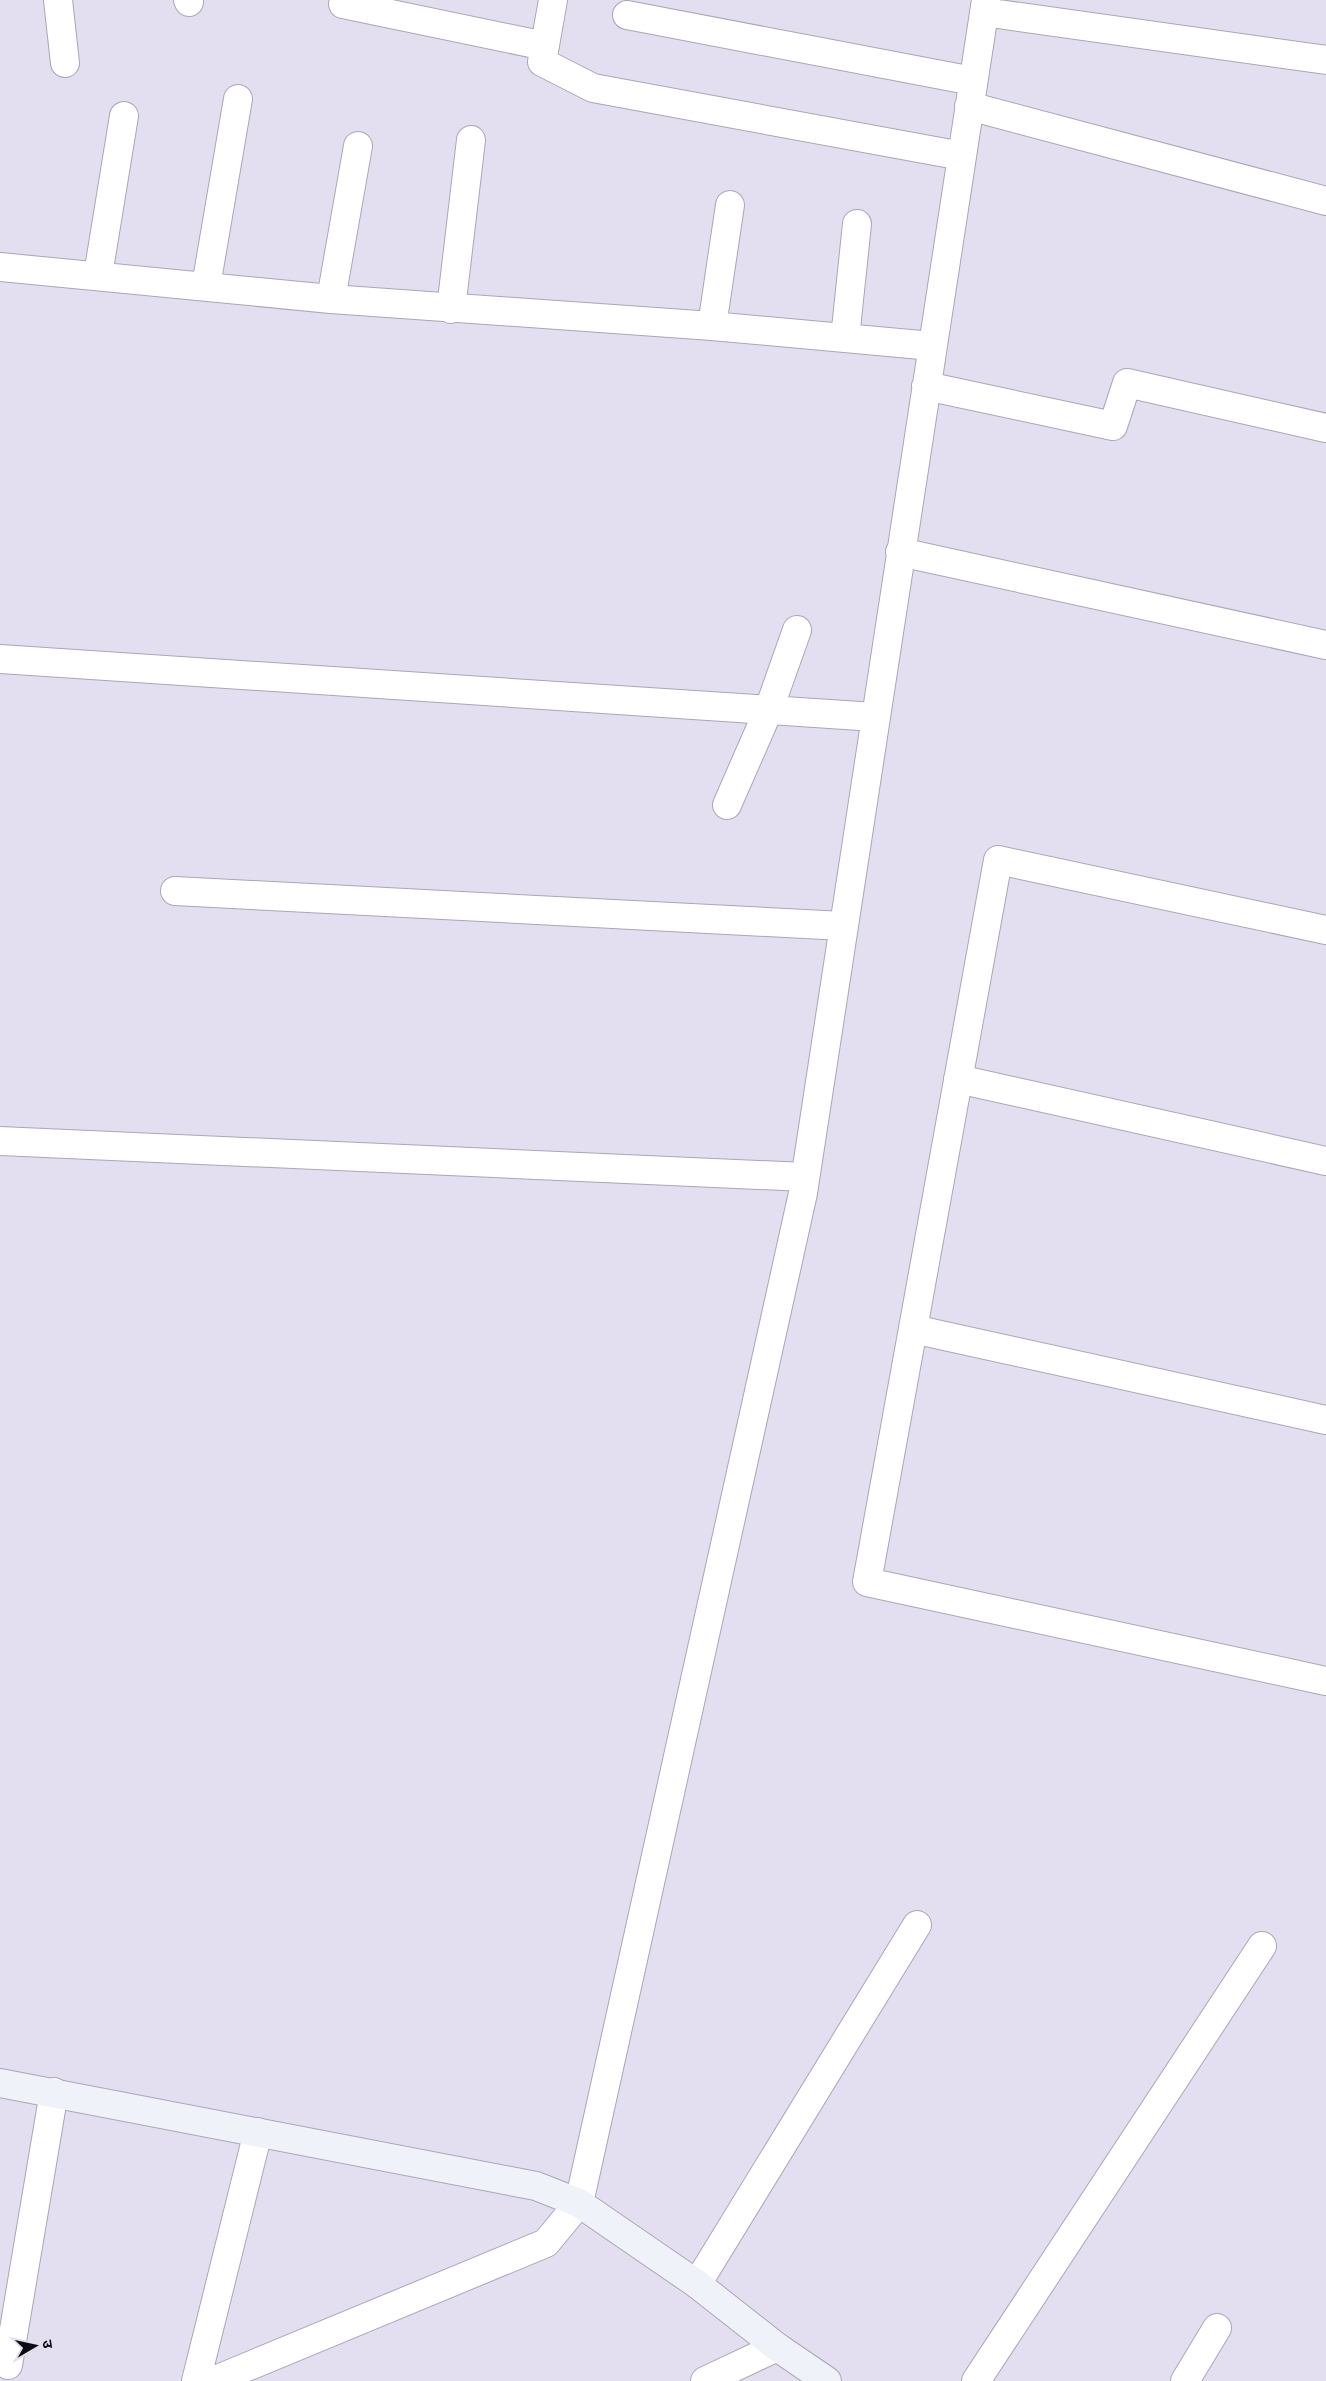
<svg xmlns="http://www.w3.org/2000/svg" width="1326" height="2381" font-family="Inter,'Noto Sans Devanagari',sans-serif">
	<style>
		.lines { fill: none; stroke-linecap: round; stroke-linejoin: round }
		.minor-casing { stroke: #aaa6b8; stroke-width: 30 }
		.secondary-casing { stroke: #aaa6b8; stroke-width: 30 }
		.minor { stroke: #fff; stroke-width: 28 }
		.secondary { stroke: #eff2f9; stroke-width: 28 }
	</style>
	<rect width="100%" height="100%" fill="#e3dff1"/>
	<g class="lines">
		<g class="minor-casing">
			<path id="minor" d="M 58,0 L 65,63
				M 188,0 L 189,2
				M 553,0 L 542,62 L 593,88 L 962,156
				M 343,4 L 545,46
				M 984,12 L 1326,60
				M 627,15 L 973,81
				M 969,106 L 1326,201
				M 0,267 L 331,299 L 712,326 L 932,346
				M 98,275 L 124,116
				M 206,286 L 238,99
				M 331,299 L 358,146
				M 451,309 L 471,140
				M 712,326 L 730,205
				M 845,338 L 857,224
				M 926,386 L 1113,426 L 1127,383 L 1326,428
				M 900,552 L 1326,645
				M 0,659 L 875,717
				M 727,805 L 769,709 L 797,630
				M 175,891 L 843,926
				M 1326,930 L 998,860 L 867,1582 L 1326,1681
				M 958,1079 L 1326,1161
				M 0,1141 L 805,1177
				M 913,1329 L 1326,1420
				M 697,2284 L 917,1925
				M 8,2365 L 54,2092
				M 196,2381 L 258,2132
				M 213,2381 L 546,2243 L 579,2203 L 803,1193 L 986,0
				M 705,2381 L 777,2347
				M 976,2381 L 1262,1946
				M 1185,2381 L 1217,2328"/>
		</g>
		<g class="secondary-casing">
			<path id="secondary" d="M 0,2083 L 536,2186 L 579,2203 L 697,2284 L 777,2347 L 827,2381"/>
		</g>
		<use href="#minor" class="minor"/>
		<use href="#secondary" class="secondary"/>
	</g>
	<g transform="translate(35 2346) rotate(81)" stroke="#e3dff1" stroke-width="4" paint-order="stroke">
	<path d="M0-4L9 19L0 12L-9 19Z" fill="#0c0b11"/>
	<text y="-8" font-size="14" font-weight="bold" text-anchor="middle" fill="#0c0b11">उ</text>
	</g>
</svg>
